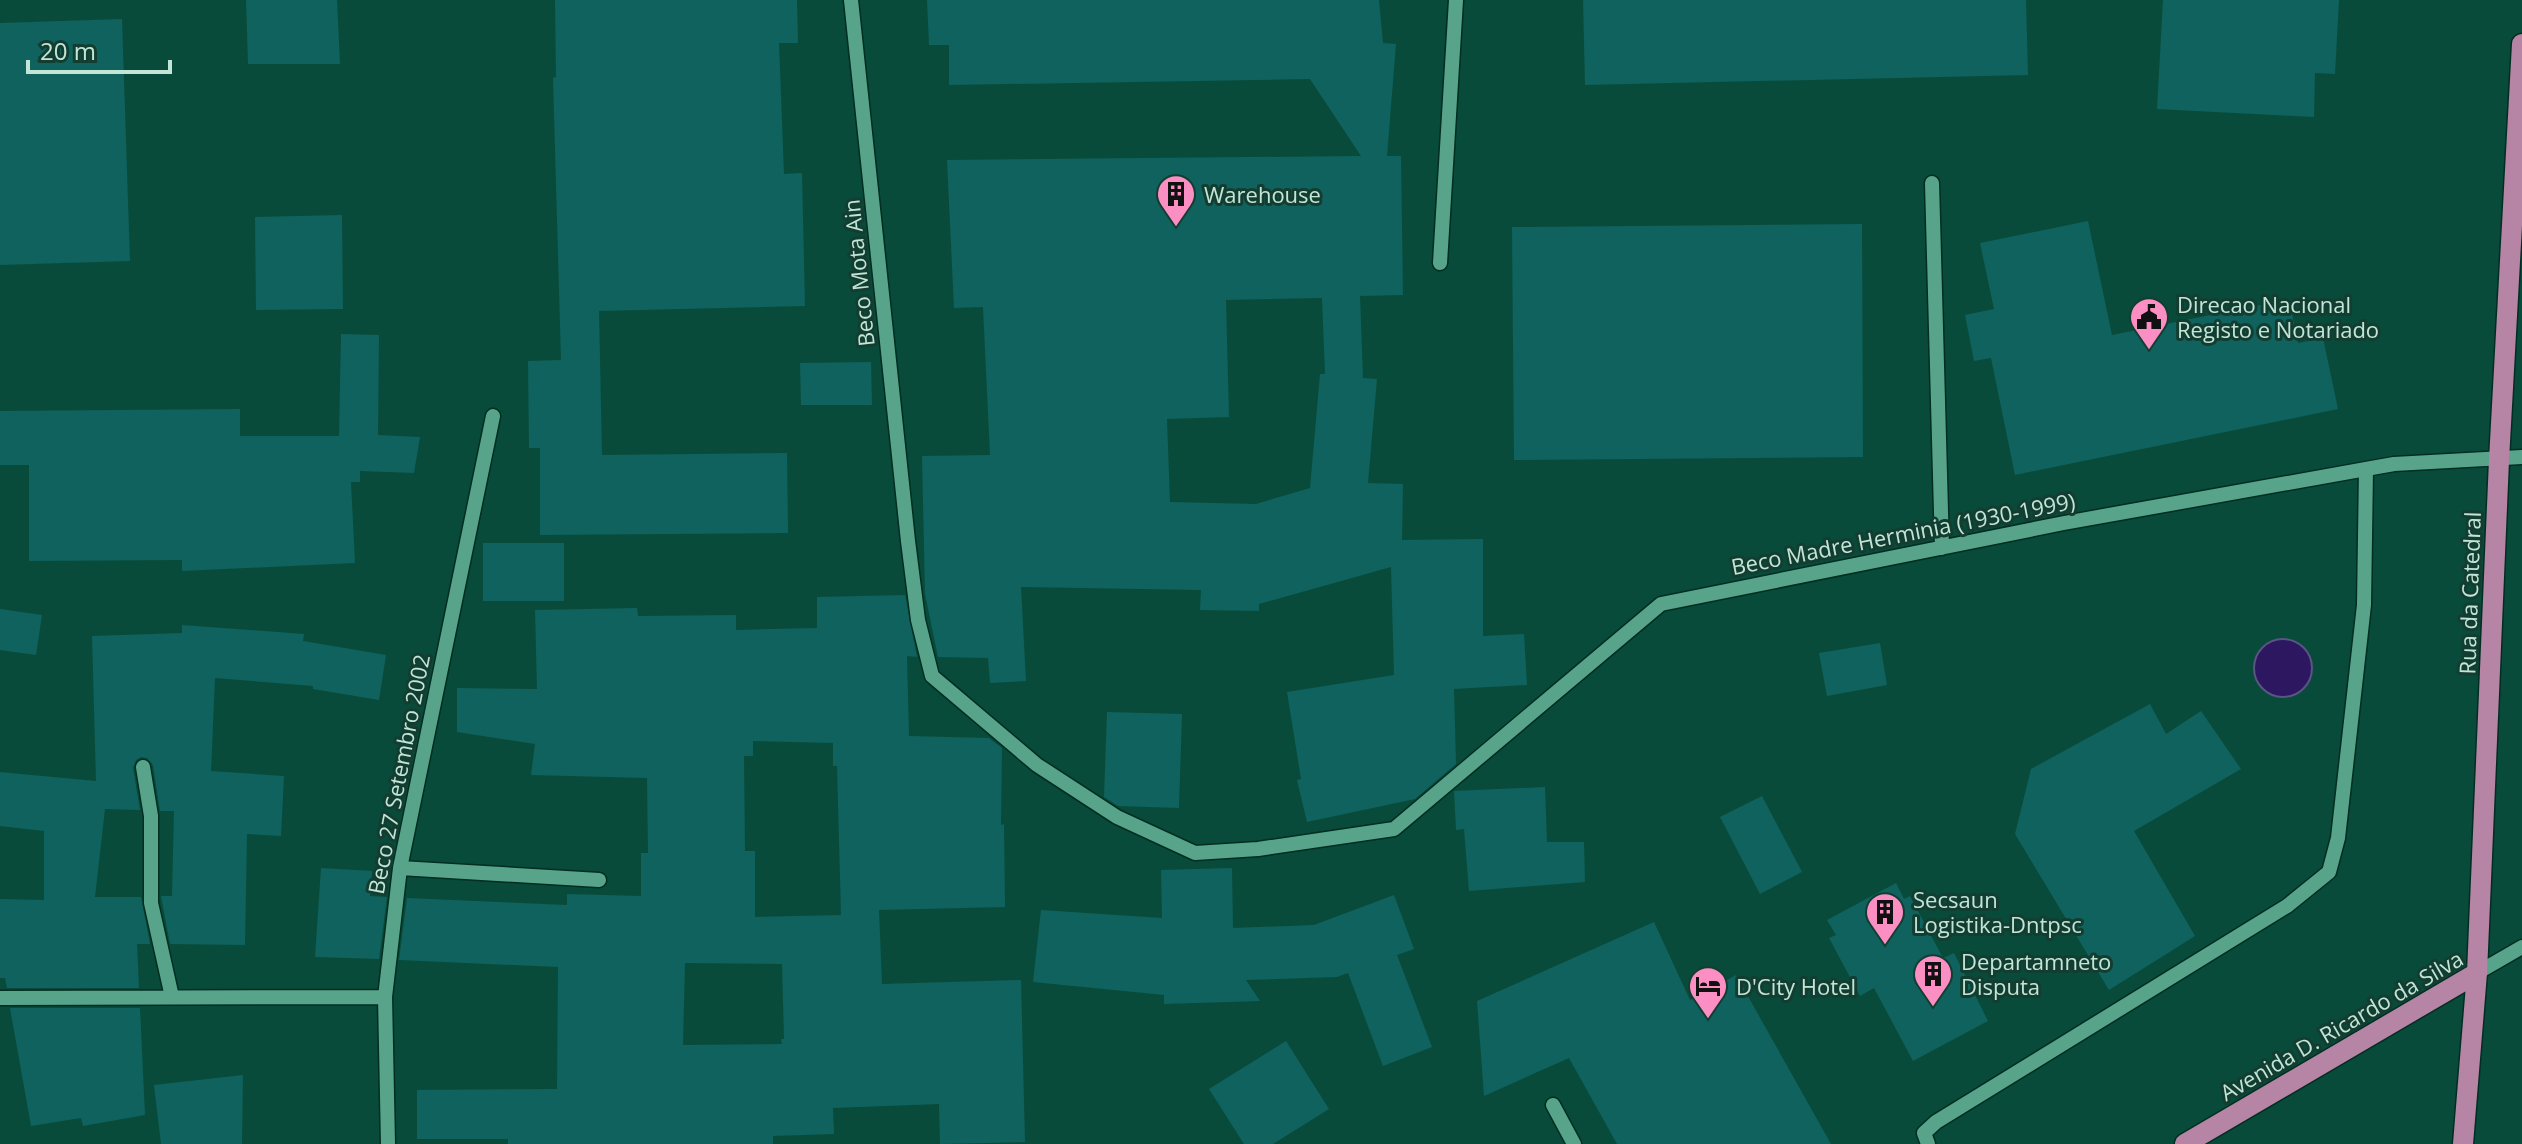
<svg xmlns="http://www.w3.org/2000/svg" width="2522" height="1144" font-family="'Open Sans',sans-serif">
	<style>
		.water { fill: #2c1760; stroke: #595584; stroke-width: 2 }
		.building { fill: #10625e; fill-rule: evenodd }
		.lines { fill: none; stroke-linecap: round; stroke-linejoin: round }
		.minor-casing { stroke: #022e22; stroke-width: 17 }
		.major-casing { stroke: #022e22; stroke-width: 23 }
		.minor { stroke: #58a48b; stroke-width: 14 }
		.major { stroke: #b684a4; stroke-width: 20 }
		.labels { text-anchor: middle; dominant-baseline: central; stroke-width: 6; stroke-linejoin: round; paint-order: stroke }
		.poi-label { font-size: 22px; fill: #c1e5d7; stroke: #143d31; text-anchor: start }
		.street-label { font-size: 22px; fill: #c1e5d7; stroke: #143d31 }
	</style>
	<rect width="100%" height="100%" fill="#094b3a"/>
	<path class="water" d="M2254 668a29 29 0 1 1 58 0a29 29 0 1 1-58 0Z"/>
	<path class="building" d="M 246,0 L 337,0 L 340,64 L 248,64 Z
		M 555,0 L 797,0 L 798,43 L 779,43 L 784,174 L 802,173 L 805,306 L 599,311 L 602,455 L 787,453 L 788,533 L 540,535 L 540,448 L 529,448 L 528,361 L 561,360 L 553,78 L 556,77 Z
		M 927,0 L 1379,0 L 1383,43 L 1396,44 L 1387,156 L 1401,156 L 1403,295 L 1360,296 L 1363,378 L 1377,379 L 1368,483 L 1403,484 L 1402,540 L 1483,539 L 1483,636 L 1524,634 L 1527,685 L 1454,689 L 1456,764 L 1415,799 L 1307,822 L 1297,780 L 1301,779 L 1287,692 L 1394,675 L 1391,567 L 1259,604 L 1259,611 L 1200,610 L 1201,590 L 1021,587 L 1026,681 L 990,683 L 988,658 L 938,657 L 925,594 L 922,456 L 990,455 L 983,307 L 954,308 L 947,160 L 1361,156 L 1310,79 L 949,85 L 949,45 L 929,45 ZM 1322,298 L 1325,374 L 1320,374 L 1310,488 L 1256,504 L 1170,502 L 1167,419 L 1229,417 L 1226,300 Z
		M 1583,0 L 2026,0 L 2028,75 L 1585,85 Z
		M 2163,0 L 2339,0 L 2335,74 L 2315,73 L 2314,117 L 2157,109 Z
		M 122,19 L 130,261 L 0,265 L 0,23 Z
		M 342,215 L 343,309 L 256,310 L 255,217 Z
		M 2088,221 L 2112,335 L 2289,299 L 2298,343 L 2323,338 L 2338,409 L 2015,475 L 1991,358 L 1974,361 L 1965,315 L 1994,309 L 1980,243 Z
		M 1862,224 L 1863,457 L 1514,460 L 1512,227 Z
		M 341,334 L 379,335 L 378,435 L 420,437 L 414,473 L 360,471 L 360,482 L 351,482 L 355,563 L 182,571 L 182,560 L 29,561 L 29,465 L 0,465 L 0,411 L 240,409 L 240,436 L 339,436 Z
		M 871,362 L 872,405 L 801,405 L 800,363 Z
		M 483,543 L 564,543 L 564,601 L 483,601 Z
		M 905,595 L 917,657 L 907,656 L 909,736 L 989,738 L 1002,748 L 1001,825 L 1004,824 L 1005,907 L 879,910 L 882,984 L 1021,980 L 1025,1142 L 940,1144 L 939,1104 L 833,1108 L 834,1134 L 773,1136 L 773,1144 L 508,1144 L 508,1139 L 417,1139 L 417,1090 L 557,1089 L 558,967 L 399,960 L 407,898 L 567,905 L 567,894 L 641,896 L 641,853 L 648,853 L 647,778 L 531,775 L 535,744 L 457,732 L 457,688 L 537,689 L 535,610 L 637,608 L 638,616 L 736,615 L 736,630 L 817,628 L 817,597 ZM 753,741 L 833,743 L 833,766 L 837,766 L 841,915 L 755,917 L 755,851 L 745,851 L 744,756 L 753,756 ZM 685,963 L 782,964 L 784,1039 L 781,1039 L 782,1044 L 683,1045 Z
		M 0,609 L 42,615 L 36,655 L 0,650 Z
		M 182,625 L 304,634 L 303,641 L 386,655 L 379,700 L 313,689 L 313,686 L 215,678 L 211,771 L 284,776 L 281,836 L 247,834 L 245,945 L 170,944 L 161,896 L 172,896 L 174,811 L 160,811 L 153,765 L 147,758 L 141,757 L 136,760 L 133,768 L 140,810 L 105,809 L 95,897 L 141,897 L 150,944 L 137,944 L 139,988 L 7,988 L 5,978 L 0,978 L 0,899 L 44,900 L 44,831 L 0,826 L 0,772 L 96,781 L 92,636 L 182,633 Z
		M 1880,643 L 1887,685 L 1827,696 L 1819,653 Z
		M 2150,704 L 2166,734 L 2201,711 L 2241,769 L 2134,831 L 2195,936 L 2109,990 L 2015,834 L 2031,769 Z
		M 1107,712 L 1182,714 L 1179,808 L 1118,806 L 1104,797 Z
		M 1545,787 L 1547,842 L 1584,842 L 1585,882 L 1469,891 L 1464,829 L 1456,830 L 1454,791 Z
		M 1762,796 L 1802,872 L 1760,894 L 1720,817 Z
		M 321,868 L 372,871 L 370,896 L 387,897 L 379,959 L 315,957 Z
		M 1232,868 L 1233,928 L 1314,925 L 1394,895 L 1414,949 L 1397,955 L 1432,1047 L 1383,1066 L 1348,973 L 1337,977 L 1246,980 L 1260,1001 L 1164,1004 L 1164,995 L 1033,982 L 1041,910 L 1162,918 L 1161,870 Z
		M 1896,883 L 1904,899 L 1910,896 L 1943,958 L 1954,953 L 1988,1021 L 1913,1061 L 1874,988 L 1860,996 L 1829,938 L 1836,935 L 1827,920 Z
		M 1654,922 L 1690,1000 L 1736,975 L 1831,1144 L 1617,1144 L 1569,1058 L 1484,1096 L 1477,1001 Z
		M 10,1008 L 140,1008 L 145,1115 L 83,1126 L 81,1118 L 31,1126 Z
		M 1286,1041 L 1329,1109 L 1273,1144 L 1244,1144 L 1209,1089 Z
		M 243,1075 L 242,1144 L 161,1144 L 154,1085 Z"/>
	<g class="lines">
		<g class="minor-casing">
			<path id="minor" d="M 851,0 L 908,541 L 918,620 L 932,676 L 1037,765 L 1117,817 L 1195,853 L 1258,849 L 1394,829 L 1661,604 L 2064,523 L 2366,469 L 2394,464 L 2522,457
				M 1932,183 L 1942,548
				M 1440,263 L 1456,0
				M 143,767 L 151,816 L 151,903 L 172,997
				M 400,868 L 599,880
				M 2477,973 L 2522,947
				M 0,998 L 385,997
				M 1553,1105 L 1574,1144
				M 388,1144 L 385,997 L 400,868 L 493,416
				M 1928,1144 L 1924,1133 L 1936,1122 L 2287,906 L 2329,872 L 2338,838 L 2364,605 L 2366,469"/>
		</g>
		<g class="major-casing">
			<path id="major" d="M 2185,1144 L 2477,973
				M 2463,1144 L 2477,973 L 2499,460 L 2522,44"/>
		</g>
		<use href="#minor" class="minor"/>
		<use href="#major" class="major"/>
	</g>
	<defs>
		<g id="building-pin" transform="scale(2)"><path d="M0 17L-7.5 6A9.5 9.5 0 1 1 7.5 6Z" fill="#fb8fc4" stroke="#143d31"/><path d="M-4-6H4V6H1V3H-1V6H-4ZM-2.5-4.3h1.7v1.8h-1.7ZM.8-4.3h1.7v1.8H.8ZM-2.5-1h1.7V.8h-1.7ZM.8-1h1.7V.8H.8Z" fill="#111"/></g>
		<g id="civic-pin" transform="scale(2)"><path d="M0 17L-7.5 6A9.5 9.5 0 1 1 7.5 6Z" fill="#fb8fc4" stroke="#143d31"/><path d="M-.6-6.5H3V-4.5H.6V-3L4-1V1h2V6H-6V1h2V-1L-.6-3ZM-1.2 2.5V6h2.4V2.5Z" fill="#111"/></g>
		<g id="hotel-pin" transform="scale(2)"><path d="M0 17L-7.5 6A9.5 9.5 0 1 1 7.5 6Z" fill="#fb8fc4" stroke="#143d31"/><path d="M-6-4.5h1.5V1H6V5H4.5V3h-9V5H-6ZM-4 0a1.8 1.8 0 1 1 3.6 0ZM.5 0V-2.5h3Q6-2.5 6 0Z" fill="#111"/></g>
	</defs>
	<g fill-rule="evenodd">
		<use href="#building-pin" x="1176" y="194"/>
		<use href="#civic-pin" x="2149" y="317"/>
		<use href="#building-pin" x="1885" y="912"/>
		<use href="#building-pin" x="1933" y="974"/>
		<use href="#hotel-pin" x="1708" y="986"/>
	</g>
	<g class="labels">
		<g class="poi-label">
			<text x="1204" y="194">Warehouse</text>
			<text x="2177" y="304">Direcao Nacional<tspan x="2177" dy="25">Registo e Notariado</tspan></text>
			<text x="1913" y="899">Secsaun<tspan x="1913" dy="25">Logistika-Dntpsc</tspan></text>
			<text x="1961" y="961">Departamneto<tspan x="1961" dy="25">Disputa</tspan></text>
			<text x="1736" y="986">D'City Hotel</text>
		</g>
		<g class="street-label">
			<text transform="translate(858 273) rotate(-96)">Beco Mota Ain</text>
			<text transform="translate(1903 533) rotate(-11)">Beco Madre Herminia (1930-1999)</text>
			<text transform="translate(2469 593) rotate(-88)">Rua da Catedral</text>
			<text transform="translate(398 774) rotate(-79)">Beco 27 Setembro 2002</text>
			<text transform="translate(2341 1025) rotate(-30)">Avenida D. Ricardo da Silva</text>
		</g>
	</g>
	<path d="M28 60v12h142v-12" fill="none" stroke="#c1e5d7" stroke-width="4"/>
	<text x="40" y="60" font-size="24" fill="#c1e5d7" stroke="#143d31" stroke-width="6" paint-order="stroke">20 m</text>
</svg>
